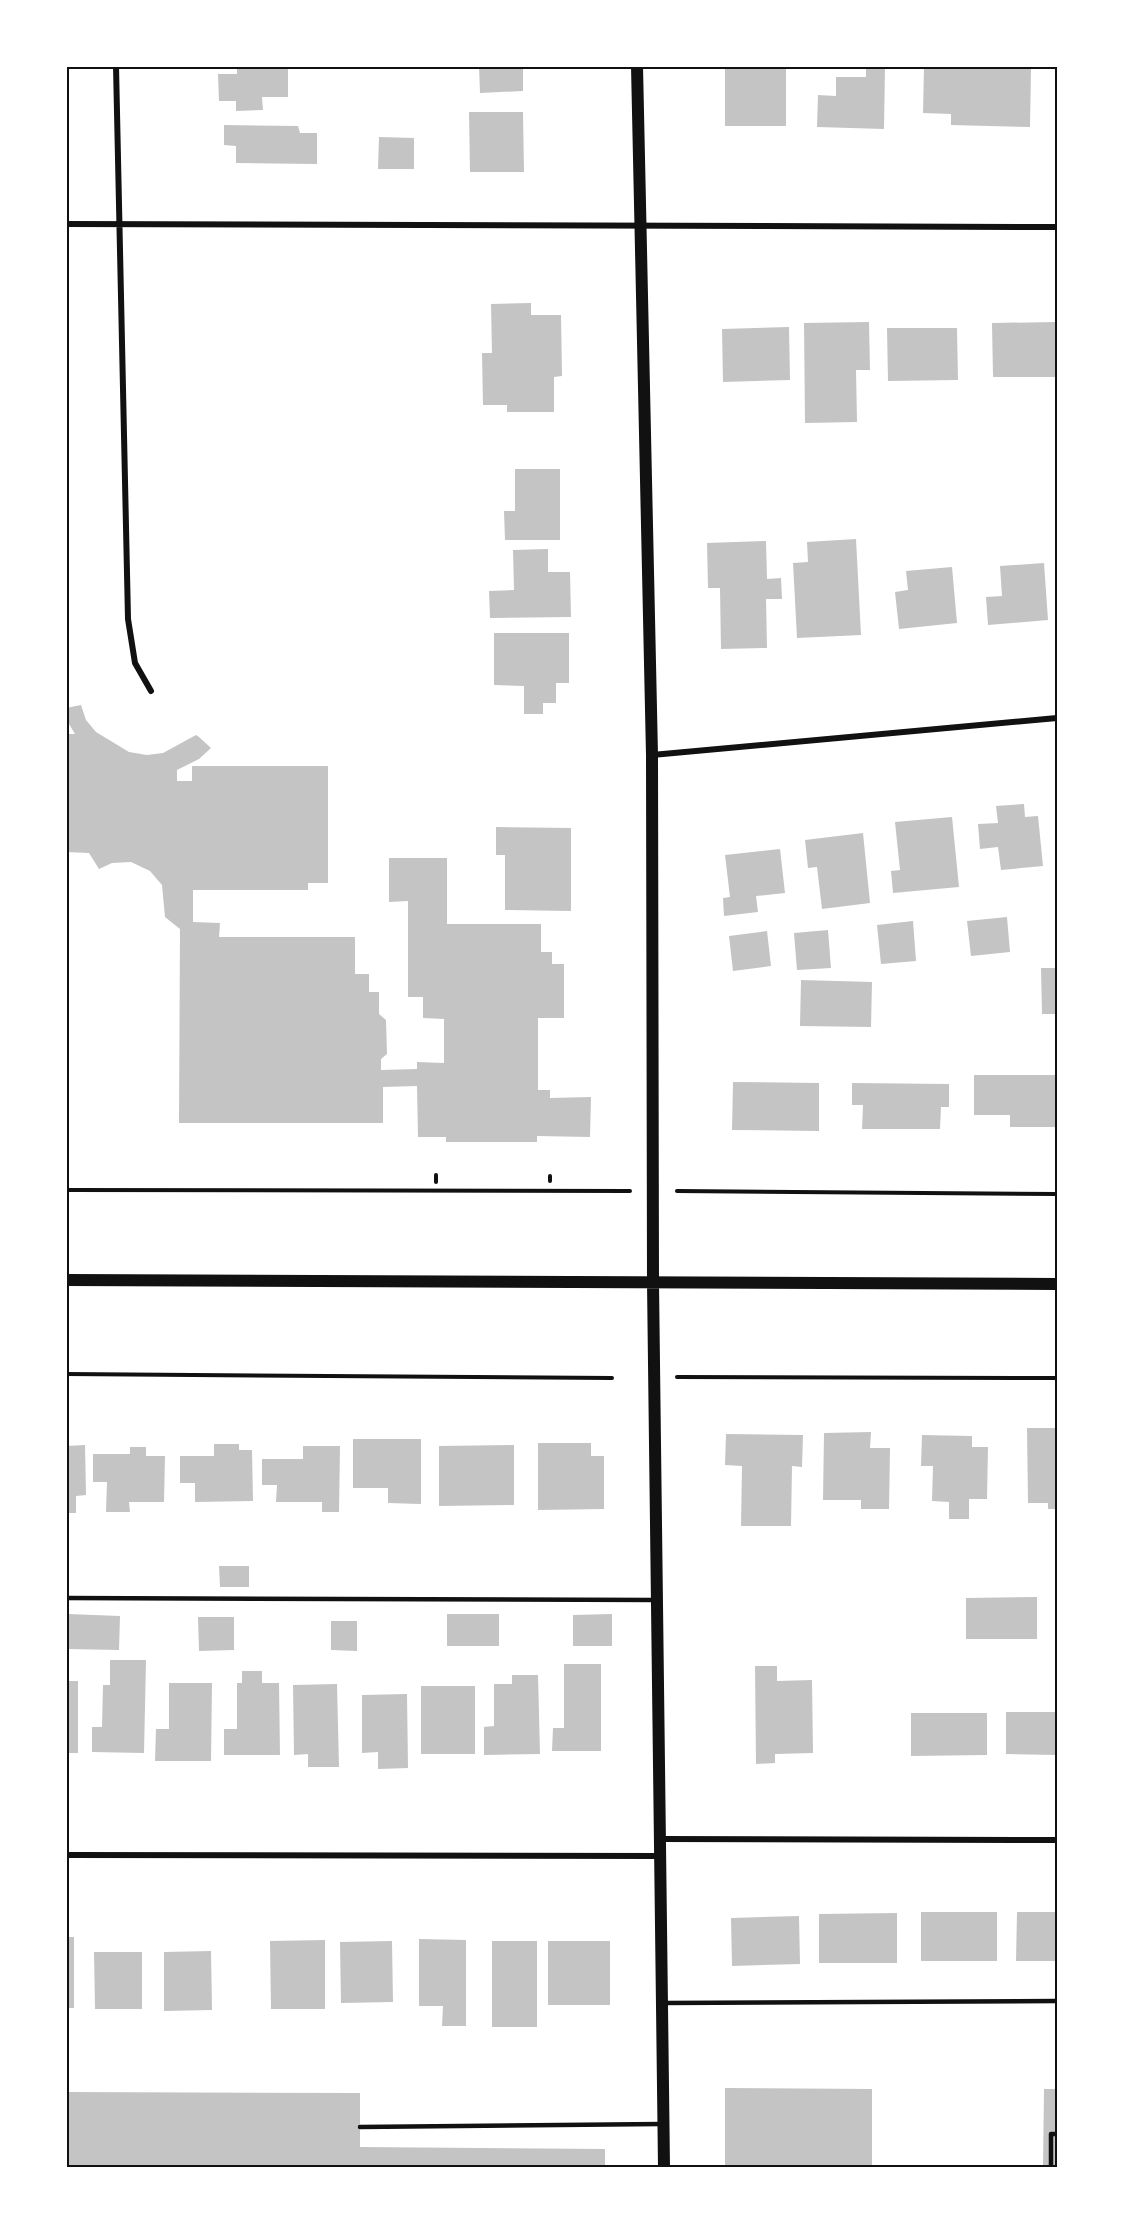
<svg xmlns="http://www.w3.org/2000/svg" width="1123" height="2233" font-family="'Work Sans',sans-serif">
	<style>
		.building { fill: #c4c4c4 }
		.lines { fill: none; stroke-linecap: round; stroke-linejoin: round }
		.path { stroke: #111; stroke-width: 4 }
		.service { stroke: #111; stroke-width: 4.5 }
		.minor { stroke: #111; stroke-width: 6 }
		.secondary { stroke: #111; stroke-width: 12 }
		.neatline { fill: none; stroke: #111; stroke-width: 2 }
	</style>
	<rect width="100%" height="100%" fill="#fff"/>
	<path class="building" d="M 237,66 L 288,66 L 288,97 L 262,97 L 263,110 L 236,111 L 236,101 L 219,101 L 218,74 L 237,74 Z
		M 479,66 L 523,66 L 523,91 L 480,93 Z
		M 725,66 L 786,66 L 786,126 L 725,126 Z
		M 924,66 L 1031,68 L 1030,127 L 951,125 L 951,114 L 923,113 Z
		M 866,67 L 885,67 L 884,129 L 817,127 L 818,95 L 836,96 L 836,77 L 866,77 Z
		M 469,112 L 523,112 L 524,172 L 470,172 Z
		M 224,125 L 298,126 L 300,133 L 317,133 L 317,164 L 236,163 L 236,146 L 224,145 Z
		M 379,137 L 414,138 L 414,169 L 378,169 Z
		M 531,303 L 531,315 L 561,315 L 562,376 L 554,377 L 554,412 L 507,412 L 507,405 L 483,405 L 482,353 L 492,353 L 491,304 Z
		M 869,322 L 870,370 L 856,370 L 857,422 L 805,423 L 804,323 Z
		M 1057,322 L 1057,377 L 993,377 L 992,323 Z
		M 789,327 L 790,380 L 723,382 L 722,329 Z
		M 887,328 L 957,328 L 958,380 L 888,381 Z
		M 515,469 L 560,469 L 560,540 L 505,540 L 504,511 L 515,511 Z
		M 856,539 L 861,635 L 797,638 L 793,563 L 808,562 L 807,542 Z
		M 766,541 L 767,579 L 781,578 L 782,599 L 766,599 L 767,648 L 721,649 L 720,588 L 708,588 L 707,543 Z
		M 548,549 L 548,572 L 570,572 L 571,617 L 490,618 L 489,591 L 514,590 L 513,550 Z
		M 1044,563 L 1048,620 L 988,625 L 986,597 L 1002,596 L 1000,566 Z
		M 952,567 L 957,623 L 899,629 L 895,592 L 908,590 L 906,571 Z
		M 494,633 L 569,633 L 569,683 L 556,683 L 556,703 L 543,703 L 543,714 L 524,714 L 524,686 L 494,685 Z
		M 81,705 L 86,720 L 96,732 L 129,752 L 147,755 L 163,753 L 196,735 L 199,737 L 211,748 L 199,759 L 177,770 L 177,781 L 192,781 L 192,766 L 328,766 L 328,883 L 308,883 L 308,890 L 193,890 L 193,922 L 220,923 L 219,937 L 355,937 L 355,974 L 369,974 L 369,992 L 379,992 L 379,1014 L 386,1020 L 387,1054 L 381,1059 L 381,1070 L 417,1069 L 417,1062 L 444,1063 L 444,1019 L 423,1018 L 423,997 L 408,997 L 408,901 L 389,902 L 389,858 L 447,858 L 447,924 L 541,924 L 541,952 L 552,952 L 552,964 L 564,964 L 564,1018 L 538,1018 L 538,1090 L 550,1090 L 550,1098 L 591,1097 L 590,1137 L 537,1136 L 537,1142 L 446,1142 L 446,1137 L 418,1137 L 417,1086 L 383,1087 L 383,1123 L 179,1123 L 180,929 L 165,917 L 162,885 L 150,871 L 131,862 L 112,863 L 99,869 L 89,853 L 66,852 L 66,734 L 75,734 L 66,719 L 66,708 Z
		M 1024,804 L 1025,817 L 1038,816 L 1043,866 L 1001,870 L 998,847 L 980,849 L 978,824 L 998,823 L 996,806 Z
		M 952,817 L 959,887 L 893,893 L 891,871 L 900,870 L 895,822 Z
		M 496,827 L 571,828 L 571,911 L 505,910 L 505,855 L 496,855 Z
		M 863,833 L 870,903 L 822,909 L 817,867 L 808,868 L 805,840 Z
		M 780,849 L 785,893 L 756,896 L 758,912 L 724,916 L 723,898 L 730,897 L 725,855 Z
		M 1007,917 L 1010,952 L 971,956 L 967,921 Z
		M 913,921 L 916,961 L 881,964 L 877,925 Z
		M 828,930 L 831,968 L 797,970 L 794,933 Z
		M 767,931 L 771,966 L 733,971 L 729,936 Z
		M 1041,968 L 1057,968 L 1057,1014 L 1042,1014 Z
		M 801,980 L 872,982 L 871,1027 L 800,1026 Z
		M 974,1075 L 1057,1075 L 1057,1127 L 1010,1127 L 1010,1115 L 974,1115 Z
		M 733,1082 L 819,1083 L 819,1131 L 732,1130 Z
		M 852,1083 L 949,1084 L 949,1107 L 941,1107 L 940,1129 L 862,1129 L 863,1105 L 852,1105 Z
		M 1027,1428 L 1057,1428 L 1057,1509 L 1048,1509 L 1048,1503 L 1028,1503 Z
		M 871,1432 L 870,1448 L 890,1448 L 889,1509 L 861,1509 L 861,1500 L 823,1500 L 824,1433 Z
		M 726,1434 L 803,1435 L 802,1467 L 792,1466 L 791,1526 L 741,1526 L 742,1466 L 725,1465 Z
		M 922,1435 L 972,1436 L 972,1447 L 988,1447 L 987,1499 L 969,1499 L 969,1519 L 949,1519 L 949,1502 L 932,1501 L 933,1466 L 921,1466 Z
		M 353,1439 L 421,1439 L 421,1504 L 388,1503 L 388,1488 L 353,1488 Z
		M 538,1443 L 591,1443 L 591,1456 L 604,1456 L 604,1509 L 538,1510 Z
		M 214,1444 L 239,1444 L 239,1450 L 252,1450 L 253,1501 L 195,1502 L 195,1483 L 180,1483 L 180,1456 L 214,1456 Z
		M 85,1445 L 86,1495 L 76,1496 L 76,1513 L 66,1513 L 66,1446 Z
		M 514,1445 L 514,1505 L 439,1506 L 439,1446 Z
		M 303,1446 L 340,1446 L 339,1512 L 322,1512 L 322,1502 L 276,1502 L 277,1485 L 262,1485 L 262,1459 L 303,1459 Z
		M 130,1447 L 146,1447 L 146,1456 L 165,1456 L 164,1502 L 129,1502 L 130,1512 L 106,1512 L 107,1482 L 93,1482 L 93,1454 L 130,1454 Z
		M 219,1566 L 249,1566 L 249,1587 L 220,1587 Z
		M 1037,1597 L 1037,1639 L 966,1639 L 966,1598 Z
		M 68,1614 L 120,1616 L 119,1650 L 68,1649 Z
		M 447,1614 L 499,1614 L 499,1646 L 447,1646 Z
		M 612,1614 L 612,1646 L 573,1646 L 573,1615 Z
		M 198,1617 L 234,1617 L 234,1650 L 199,1651 Z
		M 331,1621 L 357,1621 L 357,1651 L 331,1650 Z
		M 110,1660 L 146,1660 L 144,1753 L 92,1752 L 92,1727 L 102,1727 L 103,1685 L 110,1685 Z
		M 564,1664 L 601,1664 L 601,1751 L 552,1751 L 553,1728 L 564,1728 Z
		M 755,1666 L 777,1666 L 777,1681 L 812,1680 L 813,1753 L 775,1754 L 775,1763 L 756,1764 Z
		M 242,1671 L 262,1671 L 262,1683 L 279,1683 L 280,1755 L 224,1755 L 224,1729 L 237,1729 L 237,1683 L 242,1683 Z
		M 512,1675 L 538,1675 L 540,1754 L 484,1755 L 484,1727 L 494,1726 L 494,1684 L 512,1684 Z
		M 66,1681 L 78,1681 L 78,1753 L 66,1753 Z
		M 169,1683 L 212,1683 L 211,1761 L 155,1761 L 156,1729 L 169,1729 Z
		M 337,1684 L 339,1767 L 308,1767 L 308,1754 L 294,1755 L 293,1685 Z
		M 421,1686 L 475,1686 L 475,1754 L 421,1754 Z
		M 407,1694 L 408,1768 L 378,1769 L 378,1752 L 362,1753 L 362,1695 Z
		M 1006,1712 L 1057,1712 L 1057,1755 L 1006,1754 Z
		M 911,1713 L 987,1713 L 987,1755 L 911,1756 Z
		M 921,1912 L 997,1912 L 997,1961 L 921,1961 Z
		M 1017,1912 L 1057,1912 L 1057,1961 L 1016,1961 Z
		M 897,1913 L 897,1963 L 819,1963 L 819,1914 Z
		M 799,1916 L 800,1964 L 732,1966 L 731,1918 Z
		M 66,1937 L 74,1937 L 74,2008 L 66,2008 Z
		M 419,1939 L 466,1940 L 466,2026 L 442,2026 L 443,2006 L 419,2006 Z
		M 325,1940 L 325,2009 L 271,2009 L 270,1941 Z
		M 392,1941 L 393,2002 L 341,2003 L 340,1942 Z
		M 492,1941 L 537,1941 L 537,2027 L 492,2027 Z
		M 548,1941 L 610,1941 L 610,2005 L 548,2005 Z
		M 211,1951 L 212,2010 L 164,2011 L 164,1952 Z
		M 94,1952 L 142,1952 L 142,2009 L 95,2009 Z
		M 725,2088 L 872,2089 L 872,2167 L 725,2167 Z
		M 1044,2089 L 1057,2089 L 1057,2167 L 1043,2167 Z
		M 66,2092 L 360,2093 L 360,2147 L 605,2149 L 605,2167 L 66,2167 Z"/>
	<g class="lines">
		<path class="path" d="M 550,1176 L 550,1181
			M 436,1182 L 436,1175
			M 66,1190 L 630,1191
			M 677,1191 L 1057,1194
			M 66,1374 L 612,1378
			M 677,1377 L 1057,1378"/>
		<path class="service" d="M 66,1598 L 655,1600
			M 664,2003 L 1057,2001
			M 360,2127 L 661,2124
			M 1051,2167 L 1051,2134 L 1057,2134"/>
		<path class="minor" d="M 116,66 L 128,619 L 135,663 L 151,691
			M 66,224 L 1057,227
			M 652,755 L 1057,718
			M 660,1839 L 1057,1840
			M 66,1855 L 660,1856"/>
		<path class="secondary" d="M 637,66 L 652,755 L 653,1283 L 664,2167
			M 66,1280 L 1057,1284"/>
	</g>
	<rect width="1123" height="2233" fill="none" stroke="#ffffff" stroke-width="135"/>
	<rect x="68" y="68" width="988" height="2098" class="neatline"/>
</svg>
